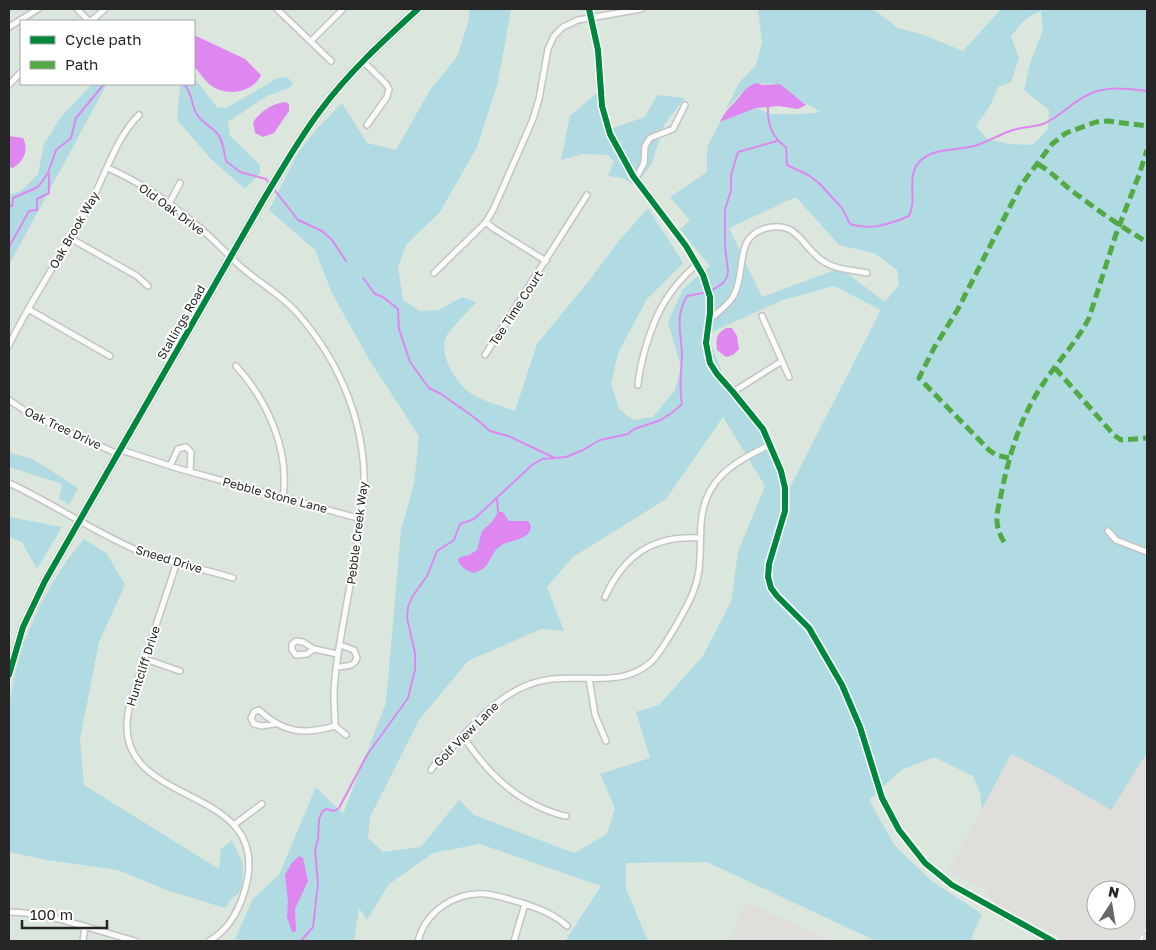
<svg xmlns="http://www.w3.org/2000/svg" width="1156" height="950" font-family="'Golos Text',sans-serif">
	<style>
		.industrial { fill: #dfdeda; fill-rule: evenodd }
		.green { fill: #b0dbe2; fill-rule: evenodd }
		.water { fill: #de87f0 }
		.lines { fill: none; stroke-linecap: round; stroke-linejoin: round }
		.stream { stroke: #de87f0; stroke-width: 2 }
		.street-casing { stroke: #c4c5c3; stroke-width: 8 }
		.secondary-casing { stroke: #c4c5c3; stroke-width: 10 }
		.street { stroke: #fafbfa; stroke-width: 5 }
		.secondary { stroke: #fafbfa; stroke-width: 8 }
		.rail-casing { stroke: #dddcdc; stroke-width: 4 }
		.rail { stroke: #fff; stroke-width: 2; stroke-dasharray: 5.5; stroke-linecap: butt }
		.quiet { stroke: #53aa44; stroke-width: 5; stroke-dasharray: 10 5; stroke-linecap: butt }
		.cycleway-casing { stroke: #fff; stroke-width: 9 }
		.cycleway { stroke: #00873e; stroke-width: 6 }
		.labels { text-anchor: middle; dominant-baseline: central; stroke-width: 4; stroke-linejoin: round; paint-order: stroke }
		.street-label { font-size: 12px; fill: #262626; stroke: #fff }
	</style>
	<rect width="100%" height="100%" fill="#dbe6dc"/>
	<path class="industrial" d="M 1147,753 L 1147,941 L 1066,941 L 994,903 L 985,889 L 948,872 L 1011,754 L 1048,773 L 1111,809 ZM 1096,890 L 1126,890 L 1126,920 L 1096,920 Z
		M 745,902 L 832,941 L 730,941 Z"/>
	<path class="green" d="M 469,9 L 511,9 L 498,82 L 477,147 L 440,212 L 406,245 L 398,267 L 403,300 L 420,311 L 439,310 L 462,297 L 476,302 C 470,310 448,331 446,337 C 442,345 445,356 448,364 C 464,399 483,399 515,411 L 537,344 L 592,277 L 618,242 L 648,208 L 683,263 L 647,299 L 618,353 L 611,384 L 619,409 L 633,420 L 653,417 L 675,390 L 681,367 L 668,322 L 683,289 L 710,266 L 680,229 L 690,221 L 670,197 L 707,172 L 707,147 L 720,122 L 756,108 L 771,114 L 804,114 L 821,112 C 809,105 798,100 787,91 C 785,89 782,85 778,84 C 771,83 753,83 748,87 C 740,92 734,103 726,109 L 739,83 L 756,65 L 762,42 L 758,9 L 873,9 L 898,28 L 924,35 L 963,51 L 1001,9 L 1038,9 L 1041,11 L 1043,9 L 1147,9 L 1147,753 L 1111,810 L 1048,773 L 1011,754 L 982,809 L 980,793 L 973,776 L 934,757 L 901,770 L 869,800 L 895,846 L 933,882 L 982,914 L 972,936 L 973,941 L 876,941 L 707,862 L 626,863 L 626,889 L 648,941 L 563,941 L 566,940 L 601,886 L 480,844 L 433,853 L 389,884 L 367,920 L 359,908 L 354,941 L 258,941 L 235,939 L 253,899 L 279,875 L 316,787 L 343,814 L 386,703 L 401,530 L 414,484 L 419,436 L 370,361 L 332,293 L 315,250 L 269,210 L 298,153 L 316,130 L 342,103 L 367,143 L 396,150 L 430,90 L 457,57 L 469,20 ZM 1041,11 L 1043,30 L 1030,63 L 1024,90 L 1049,110 L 1048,129 L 1033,145 L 1008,144 L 987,139 L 976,126 L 990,106 L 998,87 L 1011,82 L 1019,58 L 1011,36 C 1020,25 1027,15 1041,11 ZM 796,197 L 839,245 L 874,253 L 897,270 L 899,285 L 885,302 L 840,268 L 762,297 L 729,228 ZM 834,286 L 881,310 L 789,489 L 758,416 L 723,375 L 707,334 L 783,300 ZM 723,417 L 765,486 L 738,552 L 731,602 L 703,656 L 659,705 L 636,712 L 650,758 L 600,774 L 615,808 L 607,834 L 574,853 L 474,815 L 459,800 L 421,847 L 383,852 L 368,838 L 370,817 L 419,720 L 468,661 L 541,629 L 564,631 L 547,587 L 573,557 L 666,499 Z
		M 287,77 L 293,83 L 289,88 L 267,96 L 228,122 L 230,136 L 260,165 L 260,173 L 245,189 L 211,159 L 177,120 L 180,84 L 194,84 L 194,78 L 217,107 L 226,108 L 278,78 Z
		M 92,84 L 107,84 L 9,265 L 9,195 L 21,191 L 38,174 L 44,144 L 61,117 Z
		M 599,91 L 613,128 L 645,117 L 657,95 L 685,98 L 664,125 L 652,163 L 636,185 L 622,178 L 608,176 L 614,162 L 608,155 L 583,154 L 561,160 L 570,116 Z
		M 9,453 L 31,458 L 78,488 L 69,505 L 59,498 L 62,484 L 9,467 Z
		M 9,517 L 62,527 L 37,569 L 22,542 L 9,537 Z
		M 84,539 L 107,554 L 125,585 L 99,642 L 80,739 L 84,785 L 219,869 L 221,849 L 232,840 L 243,864 L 242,887 L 237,895 L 233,897 L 225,908 L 169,891 L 118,870 L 47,860 L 9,852 C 9,820 9,788 9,757 C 9,742 8,726 9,711 C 15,649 44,586 84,539 Z"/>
	<path class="water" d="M 194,35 L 245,59 L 261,75 C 252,94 225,97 209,84 C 204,79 199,72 194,66 Z
		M 757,83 L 762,85 L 780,84 L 806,105 L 798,109 L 779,106 L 756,108 L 720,122 C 725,112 727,110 735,102 C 743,93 745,86 757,83 Z
		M 285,102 L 289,104 L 289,111 L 274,133 L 263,137 L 255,133 L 253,122 C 260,112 273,103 285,102 Z
		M 9,136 L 23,138 C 29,150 24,161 13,168 L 9,167 Z
		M 726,328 L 732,328 L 737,336 L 739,349 L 733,355 L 726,357 L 717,350 C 716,339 716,334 726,328 Z
		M 498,512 L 503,512 L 509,521 L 528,521 L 531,526 L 530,531 C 523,542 509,539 499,547 C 492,552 491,561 485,567 C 482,570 477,571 474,573 C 467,571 459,567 458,559 L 461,557 L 469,555 L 477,550 L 482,531 L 492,522 Z
		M 299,856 L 303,858 L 308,881 L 295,909 L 296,930 L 295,932 L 292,932 L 287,917 L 288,902 L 285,875 L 291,864 Z"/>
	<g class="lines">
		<path class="stream" d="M 184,84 C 192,92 191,103 196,113 C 201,122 209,125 216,132 C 223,139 224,152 226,161 L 240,172 L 266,179 L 270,184
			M 768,106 C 767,123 771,137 786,147 L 787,165 L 808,175 L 819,183 L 842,208 L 850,224 C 870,231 890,224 909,216 C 918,198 905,177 920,161 C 935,147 956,151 974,146 C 988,142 1000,134 1013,130 C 1023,127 1033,127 1043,124 C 1062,116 1074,99 1094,92 C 1112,86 1129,89 1147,91
			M 273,188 L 298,220 L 322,231 L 332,240 L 346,261
			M 9,206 L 12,206 L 13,198 L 38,187 L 48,173 L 56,150 L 71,138 L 76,118 L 104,84
			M 9,247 L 29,211 L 37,210 L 37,199 L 49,193 L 49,174
			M 363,278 L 375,294 L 383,297 L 398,309 L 399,329 L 410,362 L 429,388 L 441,394 L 475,418 L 490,431 L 508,436 L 555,458
			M 711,291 L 723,283 L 727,277 L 728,271 L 725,246 L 725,209 L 731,191 L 731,175 L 738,152 L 777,141
			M 497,499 L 498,512
			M 301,941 L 313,927 L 318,884 L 315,850 L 318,839 L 319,819 L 322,812 L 326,809 L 334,811 L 339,808 L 367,755 L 408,698 L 415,670 L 415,653 L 407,618 L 408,607 L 412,597 L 427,576 L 437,551 L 454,540 L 460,524 L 474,519 L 532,465 L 542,459 L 566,457 L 583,450 L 600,440 L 628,434 L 634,429 L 661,420 L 673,412 L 682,404 C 679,388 681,373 682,357 C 682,334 674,318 687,296 L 703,293"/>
		<g class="street-casing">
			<path id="street" d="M 77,9 L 89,21
				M 277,9 L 331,61
				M 589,9 L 598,50 L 602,106 L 610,134 L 633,176 L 686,246 L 703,275 L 710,297 L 710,313 L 706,343 L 710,363 L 717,374 L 733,392 L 763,429 L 781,471 L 785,488 L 785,511 L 769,564 L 768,577 L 771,588 L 777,596 L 809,628 L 842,685 L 860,727 L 882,798 L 899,830 L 925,863 L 952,885 L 1053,941
				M 91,21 L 105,9
				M 9,27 L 38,9
				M 311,41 L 343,9
				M 363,61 L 386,84 L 389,89 L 387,97 L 367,125
				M 9,85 L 21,72
				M 108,168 C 144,184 178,208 208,235 C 219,245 229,256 240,266 C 259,283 282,295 298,314 C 342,364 367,428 364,494 C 363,509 360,524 358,539 C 352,577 344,616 338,654 C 336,668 334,682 334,696 C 334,706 335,716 335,726 L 346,735
				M 635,180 L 644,163 L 645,146 L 650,138 L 673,129 L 685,105
				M 169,204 L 180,183
				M 486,222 L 493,228 L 546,261
				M 70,238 L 137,276 L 148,286
				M 434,273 L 486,222 L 494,208 L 533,119 L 539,99 L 548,49 L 554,36 L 563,27 L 578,20 L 641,9
				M 28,309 L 110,356
				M 710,319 C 718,312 729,305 734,295 C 747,271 733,236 767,228 C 800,220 802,250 826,263 C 837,270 854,270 867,273
				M 9,345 C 33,296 65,250 91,202 C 105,175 117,136 139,115
				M 485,355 L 587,195
				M 782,361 L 789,377
				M 236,366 C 267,400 290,450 283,498
				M 638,385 C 639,371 642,360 646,346 C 657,310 669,289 697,264
				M 733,392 L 782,361 L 762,316
				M 9,400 L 33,416 L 118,454
				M 121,450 L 180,469 L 361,519
				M 170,466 L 178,449 L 186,447 L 191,452 L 190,471
				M 9,483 C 52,503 91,530 134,549 C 165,562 201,568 233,578
				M 1108,531 L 1116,540 L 1147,552
				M 177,562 L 130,704 C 101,814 281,776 244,893 C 238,912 227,931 209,941
				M 605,597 C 624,555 653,535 700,538
				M 314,649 L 307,654 L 296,655 L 292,650 L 292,644 L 296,641 L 303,642 L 314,649 L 338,654
				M 145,659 L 180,671
				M 337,667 C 346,666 354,667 357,658 L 354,650 L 340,645
				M 589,678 L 595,715 L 606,741
				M 274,724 L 261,726 L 254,724 L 251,718 L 254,712 L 259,710 C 283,733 304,735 335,726
				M 463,736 C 483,767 509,795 544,809 C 551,812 558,815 566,816
				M 431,770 C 437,760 446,754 454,745 C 482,716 508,684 552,679 C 585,675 622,687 650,663 C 660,654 667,640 674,629 C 685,610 696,592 699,570 C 701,555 700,540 701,525 C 703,480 733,462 770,445
				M 235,824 L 262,804
				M 9,912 C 53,913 93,930 135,941
				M 83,941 L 85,926
				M 418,941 C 426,911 455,892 485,894 C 497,895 508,899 519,902 C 537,908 553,913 567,926
				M 514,941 L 525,904"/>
		</g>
		<g class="secondary-casing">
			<path id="secondary" d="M 9,675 L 23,627 L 45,581 L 262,202 C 281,171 298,140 320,111 C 348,73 383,41 418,9"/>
		</g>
		<use href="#street" class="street"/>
		<use href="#secondary" class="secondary"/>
		<g class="rail-casing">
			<path id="rail" d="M 1140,941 L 1147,928"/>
		</g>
		<use href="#rail" class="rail"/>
		<path class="quiet" d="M 1038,164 C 1051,172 1060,181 1072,191 C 1096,209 1121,227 1147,242
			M 1055,368 L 1114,435 L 1121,440 L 1147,438
			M 1009,458 L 996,455 L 989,450 L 919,378 L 934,348 L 958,309 L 1021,185 L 1052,144 L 1066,133 L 1096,122 L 1108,121 L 1147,126
			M 1004,542 C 992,522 998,511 1002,490 C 1010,452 1021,416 1043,384 C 1057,362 1077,342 1089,318 L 1116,234 L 1139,175 L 1147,150"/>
		<g class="cycleway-casing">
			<path id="cycleway" d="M 589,9 L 598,50 L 602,106 L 610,134 L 633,176 L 686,246 L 703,275 L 710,297 L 710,313 L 706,343 L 710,363 L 717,374 L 733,392 L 763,429 L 781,471 L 785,488 L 785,511 L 769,564 L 768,577 L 771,588 L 777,596 L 809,628 L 842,685 L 860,727 L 882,798 L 899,830 L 925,863 L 952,885 L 1053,941
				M 9,675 L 23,627 L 45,581 L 262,202 C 281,171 298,140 320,111 C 348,73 383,41 418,9"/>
		</g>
		<use href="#cycleway" class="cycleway"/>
	</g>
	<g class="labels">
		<g class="street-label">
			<text transform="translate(172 209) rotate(36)">Old Oak Drive</text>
			<text transform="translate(74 230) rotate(-60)">Oak Brook Way</text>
			<text transform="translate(516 308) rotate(-57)">Tee Time Court</text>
			<text transform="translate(181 322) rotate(-60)">Stallings Road</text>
			<text transform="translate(63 428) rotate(25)">Oak Tree Drive</text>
			<text transform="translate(275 495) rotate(15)">Pebble Stone Lane</text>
			<text transform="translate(357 533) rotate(-83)">Pebble Creek Way</text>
			<text transform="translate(169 559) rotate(17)">Sneed Drive</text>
			<text transform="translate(143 666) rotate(-72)">Huntcliff Drive</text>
			<text transform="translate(466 734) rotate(-45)">Golf View Lane</text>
		</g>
	</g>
	<rect width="1156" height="950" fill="none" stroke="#262626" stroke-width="20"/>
	<rect x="20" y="20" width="175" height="65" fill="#ffffff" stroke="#a8a8a8"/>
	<rect x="30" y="36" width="25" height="8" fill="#00873e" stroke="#a8a8a8"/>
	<text x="65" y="45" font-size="15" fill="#262626">Cycle path</text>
	<rect x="30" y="61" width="25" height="8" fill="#53aa44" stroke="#a8a8a8"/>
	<text x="65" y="70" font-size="15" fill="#262626">Path</text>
	<g transform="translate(1111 905) rotate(12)"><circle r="24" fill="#ffffff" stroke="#a8a8a8"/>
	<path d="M0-4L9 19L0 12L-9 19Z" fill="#656966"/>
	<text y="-8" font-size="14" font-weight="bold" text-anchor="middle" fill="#262626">N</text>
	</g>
	<path d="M22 920v8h85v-8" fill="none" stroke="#262626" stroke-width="2.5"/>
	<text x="30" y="920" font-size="15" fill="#262626" stroke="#ffffff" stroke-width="4" paint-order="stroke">100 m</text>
</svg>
